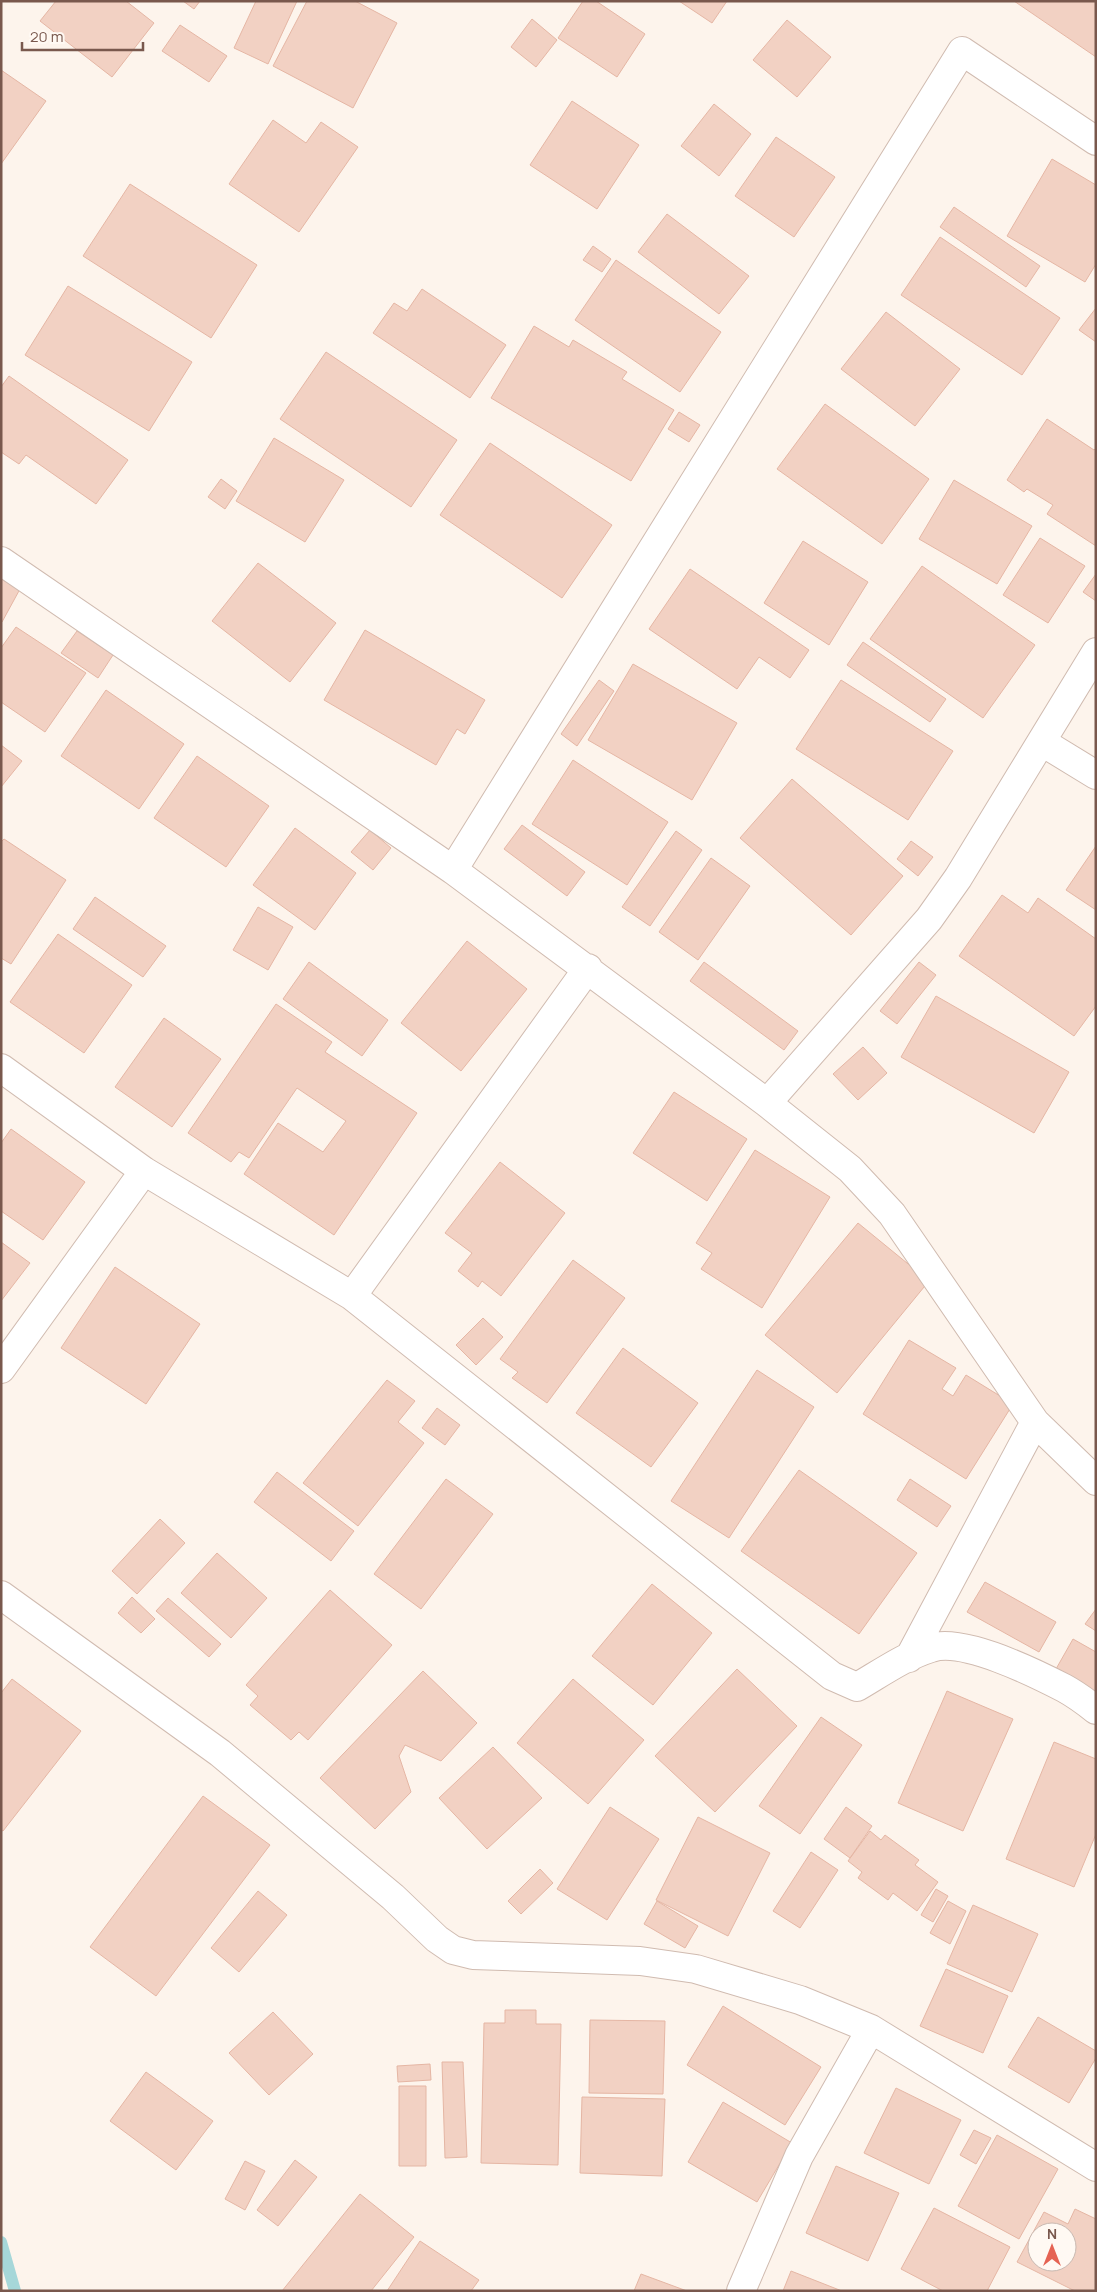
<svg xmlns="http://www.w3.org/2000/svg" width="1097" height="2292" font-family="Manrope,sans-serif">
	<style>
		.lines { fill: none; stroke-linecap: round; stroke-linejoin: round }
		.stream { stroke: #a6d7d9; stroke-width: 12 }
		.building { fill: #f2d1c3; stroke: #e5b6a4; fill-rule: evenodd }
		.street-casing { stroke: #d0bbb0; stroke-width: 30 }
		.street { stroke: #fff; stroke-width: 28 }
	</style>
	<rect width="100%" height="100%" fill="#fdf4ec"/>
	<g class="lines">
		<path class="stream" d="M 1,2242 L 15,2291"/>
	</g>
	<path class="building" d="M 56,1 L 126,1 L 154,23 L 112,77 L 40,21 Z
		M 183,1 L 200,1 L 194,9 Z
		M 256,1 L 297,1 L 268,64 L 234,48 Z
		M 307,1 L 355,1 L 397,23 L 353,108 L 273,66 Z
		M 583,1 L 596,1 L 645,34 L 617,77 L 558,38 Z
		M 679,1 L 727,1 L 712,23 Z
		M 1014,1 L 1096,1 L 1096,57 Z
		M 532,19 L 557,40 L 536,67 L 511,47 Z
		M 787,20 L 831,57 L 797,97 L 753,60 Z
		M 180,25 L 227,56 L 209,82 L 162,51 Z
		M 1,70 L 46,101 L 1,164 Z
		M 572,101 L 639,145 L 597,209 L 530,165 Z
		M 714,104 L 751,134 L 719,176 L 681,146 Z
		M 273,120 L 306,143 L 321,122 L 358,147 L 299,232 L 229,184 Z
		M 776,137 L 835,177 L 794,237 L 735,196 Z
		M 1052,159 L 1096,185 L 1096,264 L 1085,282 L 1007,236 Z
		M 130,184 L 257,265 L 211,338 L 83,256 Z
		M 954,207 L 1040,266 L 1026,287 L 940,227 Z
		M 667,214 L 749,276 L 719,314 L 638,252 Z
		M 940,237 L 1060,318 L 1022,375 L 901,295 Z
		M 593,246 L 611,259 L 602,272 L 583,260 Z
		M 616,260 L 721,332 L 680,392 L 575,320 Z
		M 68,286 L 192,362 L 149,431 L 25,355 Z
		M 422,289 L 506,345 L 470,398 L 373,333 L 394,303 L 407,311 Z
		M 1096,308 L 1096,342 L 1079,330 Z
		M 886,312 L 960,369 L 915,426 L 841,369 Z
		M 534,326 L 569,347 L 573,340 L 627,372 L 622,379 L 674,410 L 631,481 L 491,398 Z
		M 326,352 L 457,440 L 411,507 L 280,419 Z
		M 9,376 L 128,460 L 96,504 L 26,455 L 19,464 L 1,452 L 1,387 Z
		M 825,404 L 929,479 L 882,544 L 777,469 Z
		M 679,412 L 700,425 L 689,442 L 668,429 Z
		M 1047,419 L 1094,450 L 1096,448 L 1096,546 L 1047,514 L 1053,505 L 1027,489 L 1024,492 L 1007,480 Z
		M 274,438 L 344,480 L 305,542 L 236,501 Z
		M 490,443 L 612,525 L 562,598 L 440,515 Z
		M 221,479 L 237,491 L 225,509 L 208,497 Z
		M 954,480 L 1032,526 L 997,584 L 919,539 Z
		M 1040,538 L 1085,566 L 1048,623 L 1003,595 Z
		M 803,541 L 868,582 L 829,645 L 764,603 Z
		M 258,563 L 336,623 L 290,682 L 212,621 Z
		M 922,566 L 1035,645 L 983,718 L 870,639 Z
		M 690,569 L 809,650 L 790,678 L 759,657 L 737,689 L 649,629 Z
		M 1096,574 L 1096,601 L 1083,592 Z
		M 1,579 L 20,589 L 2,622 L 1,622 Z
		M 16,627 L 86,673 L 45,732 L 1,702 L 1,648 Z
		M 365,630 L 485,700 L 465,734 L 457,729 L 436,765 L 324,700 Z
		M 77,631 L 113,655 L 98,678 L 61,653 Z
		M 863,642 L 946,699 L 930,722 L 847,665 Z
		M 633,664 L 737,723 L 692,800 L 588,740 Z
		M 599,680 L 614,691 L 577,746 L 561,734 Z
		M 841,680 L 953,751 L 908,820 L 796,749 Z
		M 106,690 L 184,744 L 139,809 L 61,756 Z
		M 1,745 L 22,761 L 1,787 Z
		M 197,756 L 269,806 L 226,867 L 154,818 Z
		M 573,760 L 668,822 L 627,885 L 532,824 Z
		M 792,779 L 903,876 L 851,935 L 740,838 Z
		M 522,825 L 585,872 L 567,896 L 504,849 Z
		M 295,828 L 356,873 L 315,930 L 253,885 Z
		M 370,830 L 391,848 L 373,870 L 351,852 Z
		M 676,831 L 702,850 L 650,926 L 622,907 Z
		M 4,839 L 66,880 L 11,964 L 1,958 L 1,842 Z
		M 911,841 L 933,857 L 918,876 L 897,859 Z
		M 1096,846 L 1096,910 L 1066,890 Z
		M 711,858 L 750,886 L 698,960 L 659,932 Z
		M 1002,895 L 1028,913 L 1038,898 L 1096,939 L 1096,1006 L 1074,1036 L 959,956 Z
		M 95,897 L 166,946 L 143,977 L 73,929 Z
		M 258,907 L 293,927 L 268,970 L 233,950 Z
		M 58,934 L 132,985 L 84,1053 L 10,1002 Z
		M 467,941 L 527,989 L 461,1071 L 401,1023 Z
		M 309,962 L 388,1020 L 362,1056 L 283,999 Z
		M 704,962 L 798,1031 L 784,1050 L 690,981 Z
		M 919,962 L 936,975 L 897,1024 L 880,1011 Z
		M 936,996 L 1069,1072 L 1034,1133 L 901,1057 Z
		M 276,1004 L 332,1042 L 325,1052 L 417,1113 L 334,1235 L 244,1174 L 278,1123 L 323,1152 L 346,1121 L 297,1088 L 249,1158 L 239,1152 L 231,1162 L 188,1133 Z
		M 164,1018 L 221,1059 L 172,1127 L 115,1087 Z
		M 863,1047 L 887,1073 L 858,1100 L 833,1074 Z
		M 674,1092 L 747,1139 L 707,1201 L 633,1153 Z
		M 11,1129 L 85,1182 L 43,1240 L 1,1211 L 1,1143 Z
		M 755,1150 L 830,1197 L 762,1308 L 701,1269 L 712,1253 L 696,1243 Z
		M 500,1162 L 565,1213 L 501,1296 L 482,1281 L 478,1287 L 458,1271 L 472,1253 L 445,1233 Z
		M 858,1223 L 929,1281 L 837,1393 L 765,1335 Z
		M 1,1242 L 30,1263 L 1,1301 Z
		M 573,1260 L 625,1298 L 547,1403 L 512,1378 L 518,1372 L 500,1359 Z
		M 115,1267 L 200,1324 L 146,1404 L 61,1348 Z
		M 483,1318 L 503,1337 L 476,1365 L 456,1345 Z
		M 909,1340 L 956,1368 L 942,1389 L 953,1396 L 966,1375 L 1013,1404 L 966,1479 L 863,1414 Z
		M 623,1348 L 698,1403 L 651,1467 L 576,1413 Z
		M 757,1370 L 814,1407 L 729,1538 L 671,1501 Z
		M 387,1380 L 415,1401 L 398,1422 L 424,1443 L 358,1526 L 303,1483 Z
		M 437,1408 L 460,1425 L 445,1445 L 422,1428 Z
		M 799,1470 L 917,1553 L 859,1634 L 741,1551 Z
		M 277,1472 L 354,1531 L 331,1561 L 254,1502 Z
		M 446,1479 L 493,1514 L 421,1609 L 374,1574 Z
		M 910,1479 L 951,1506 L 937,1527 L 897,1500 Z
		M 160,1519 L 185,1543 L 137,1594 L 112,1571 Z
		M 217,1553 L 267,1598 L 231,1638 L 181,1593 Z
		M 985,1582 L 1056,1622 L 1039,1652 L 967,1612 Z
		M 652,1584 L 712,1633 L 653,1705 L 592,1656 Z
		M 330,1590 L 392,1645 L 308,1740 L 299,1732 L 291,1740 L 250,1705 L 258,1696 L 246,1685 Z
		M 132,1597 L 155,1619 L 141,1633 L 118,1613 Z
		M 168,1598 L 221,1644 L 209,1657 L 156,1611 Z
		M 1096,1609 L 1096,1631 L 1085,1624 Z
		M 1073,1639 L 1096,1652 L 1096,1700 L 1052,1676 Z
		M 737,1669 L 797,1726 L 715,1812 L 655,1756 Z
		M 423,1671 L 477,1723 L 441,1761 L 405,1745 L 399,1756 L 411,1792 L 375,1829 L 320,1778 Z
		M 12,1679 L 81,1731 L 3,1831 L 1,1830 L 1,1693 Z
		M 573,1679 L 644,1740 L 588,1804 L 517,1743 Z
		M 947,1691 L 1013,1719 L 963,1831 L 898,1803 Z
		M 821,1717 L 862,1745 L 800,1834 L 759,1806 Z
		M 1054,1742 L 1096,1759 L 1096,1834 L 1074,1887 L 1006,1859 Z
		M 493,1747 L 542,1798 L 487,1849 L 439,1798 Z
		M 203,1796 L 270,1845 L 156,1996 L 90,1947 Z
		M 610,1807 L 659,1839 L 607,1920 L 557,1889 Z
		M 846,1807 L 872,1826 L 850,1858 L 824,1839 Z
		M 698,1817 L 770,1853 L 728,1936 L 656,1900 Z
		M 870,1831 L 881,1840 L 885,1835 L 919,1860 L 915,1865 L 938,1882 L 917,1911 L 893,1893 L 888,1900 L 858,1878 L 862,1872 L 848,1861 Z
		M 811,1852 L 838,1870 L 800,1928 L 773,1911 Z
		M 540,1869 L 553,1883 L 521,1914 L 508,1901 Z
		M 936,1889 L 948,1896 L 933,1922 L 921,1915 Z
		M 258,1891 L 287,1915 L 239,1972 L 211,1948 Z
		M 657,1901 L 698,1926 L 685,1948 L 644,1924 Z
		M 948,1901 L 966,1911 L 950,1944 L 930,1933 Z
		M 973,1905 L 1038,1934 L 1012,1992 L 947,1964 Z
		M 946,1969 L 1008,1996 L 983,2053 L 920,2026 Z
		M 723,2006 L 821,2067 L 785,2125 L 687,2065 Z
		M 505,2010 L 536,2010 L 536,2024 L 561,2024 L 558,2165 L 481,2163 L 484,2023 L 505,2023 Z
		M 273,2012 L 313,2054 L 269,2095 L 229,2053 Z
		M 1038,2017 L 1096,2051 L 1096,2058 L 1069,2103 L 1008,2067 Z
		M 590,2020 L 665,2021 L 663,2094 L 589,2093 Z
		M 442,2062 L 463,2062 L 467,2157 L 445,2158 Z
		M 430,2064 L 431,2080 L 398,2082 L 397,2066 Z
		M 146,2072 L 213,2121 L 176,2170 L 110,2121 Z
		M 399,2086 L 426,2086 L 426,2166 L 399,2166 Z
		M 896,2088 L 961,2120 L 929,2184 L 864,2153 Z
		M 582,2097 L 665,2099 L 662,2176 L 580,2173 Z
		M 723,2102 L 792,2143 L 757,2202 L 688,2162 Z
		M 974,2130 L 991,2138 L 976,2164 L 960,2155 Z
		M 997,2135 L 1058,2169 L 1019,2239 L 958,2206 Z
		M 295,2160 L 317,2177 L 278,2226 L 257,2210 Z
		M 245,2161 L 265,2171 L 245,2210 L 225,2199 Z
		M 836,2166 L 899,2193 L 868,2261 L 806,2233 Z
		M 360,2194 L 414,2237 L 371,2291 L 282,2291 Z
		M 934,2208 L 1010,2247 L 987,2291 L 943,2291 L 901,2269 Z
		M 1075,2209 L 1096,2219 L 1096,2291 L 1075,2291 L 1017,2262 L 1044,2212 L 1068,2224 ZM 1037,2232 L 1067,2232 L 1067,2262 L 1037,2262 Z
		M 420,2241 L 479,2280 L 471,2291 L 387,2291 Z
		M 791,2271 L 842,2291 L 783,2291 Z
		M 641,2274 L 687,2291 L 634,2291 Z"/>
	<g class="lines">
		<g class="street-casing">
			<path id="street" d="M 1,561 L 453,870 L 767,1103 L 850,1169 L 892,1214 L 1035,1422 L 1096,1481
				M 1042,742 L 1096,775
				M 453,870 L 962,51 L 1096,141
				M 1,1068 L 144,1171 L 352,1296 L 832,1676 L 857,1687 C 881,1673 905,1656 931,1648 C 963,1637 1035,1673 1064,1688 C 1075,1694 1086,1702 1096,1710
				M 767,1103 L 929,919 L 958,878 L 1096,652
				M 352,1296 L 588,968
				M 1,1369 L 144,1171
				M 1,1595 L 220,1753 L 393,1897 L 437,1939 L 453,1950 L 473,1955 L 640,1961 L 696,1969 L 800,2000 L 871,2029 L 1096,2167
				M 909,1658 L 1035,1422
				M 741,2291 L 799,2156 L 871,2029"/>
		</g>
		<use href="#street" class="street"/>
	</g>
	<rect width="1097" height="2292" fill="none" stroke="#79584d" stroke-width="5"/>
	<g transform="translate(1052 2247)"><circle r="24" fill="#fff9f3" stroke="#c9b9b1"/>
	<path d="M0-4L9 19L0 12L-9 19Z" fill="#e56353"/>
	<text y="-8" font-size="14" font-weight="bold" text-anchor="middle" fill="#79584d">N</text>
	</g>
	<path d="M22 42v8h121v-8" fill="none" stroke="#79584d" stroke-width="2.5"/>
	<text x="30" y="42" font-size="15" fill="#79584d" stroke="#fff9f3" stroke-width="4" paint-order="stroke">20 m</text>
</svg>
